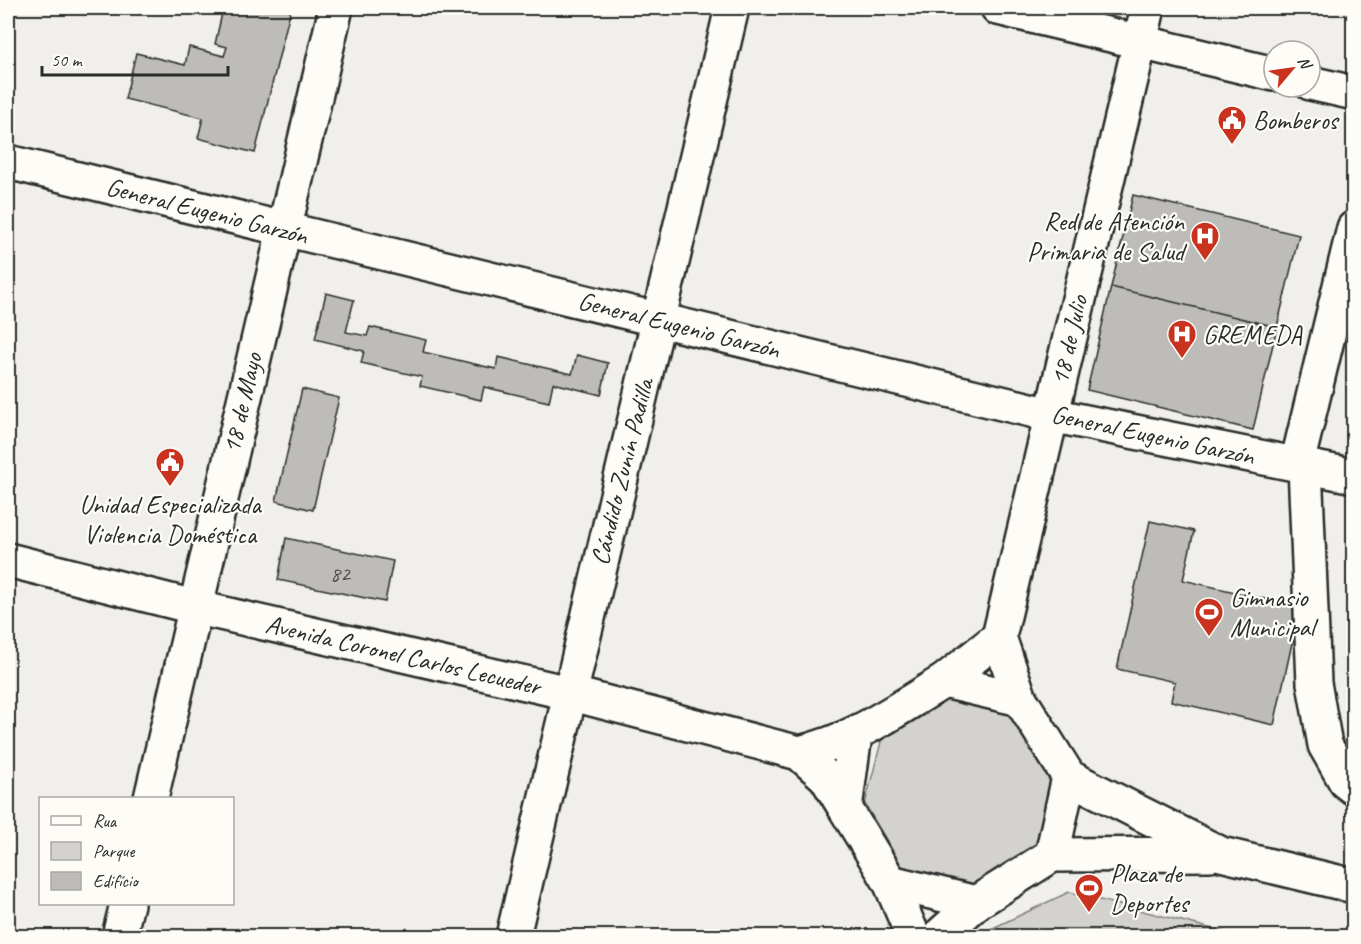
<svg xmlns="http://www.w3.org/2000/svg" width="1361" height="944" font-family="Caveat,sans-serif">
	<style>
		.green { fill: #d3d2cf; stroke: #7f7e7d; stroke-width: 1.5 }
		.building { fill: #bdbcb8; stroke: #2b2b2b; stroke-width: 1.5 }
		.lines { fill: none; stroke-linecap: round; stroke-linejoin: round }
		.minor-casing { stroke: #2b2b2b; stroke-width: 38 }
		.major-casing { stroke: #2b2b2b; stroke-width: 38 }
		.minor { stroke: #fdfcf7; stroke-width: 33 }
		.major { stroke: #fdfcf7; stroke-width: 33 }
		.labels { text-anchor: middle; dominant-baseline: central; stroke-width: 4.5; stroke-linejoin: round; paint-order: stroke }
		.number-label { font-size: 22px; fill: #504f4e }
		.poi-label { font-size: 26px; fill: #2b2b2b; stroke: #fdfcf7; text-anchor: start }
		.street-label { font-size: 26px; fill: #2b2b2b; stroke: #fdfcf7 }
	</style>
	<rect width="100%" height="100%" fill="#f0efeb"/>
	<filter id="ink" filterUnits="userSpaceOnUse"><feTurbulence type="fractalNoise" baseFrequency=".0167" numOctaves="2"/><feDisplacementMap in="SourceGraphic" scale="12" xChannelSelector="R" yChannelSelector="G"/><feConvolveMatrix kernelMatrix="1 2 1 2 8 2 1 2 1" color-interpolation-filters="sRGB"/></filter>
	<g filter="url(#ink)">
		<path class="green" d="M 945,695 L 1017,713 L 1057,777 L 1039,849 L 975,887 L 903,868 L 865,804 L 883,734 Z
			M 1069,892 L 1240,936 L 976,936 Z"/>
		<path class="building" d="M 217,8 L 291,8 L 255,153 L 198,138 L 203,118 L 125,99 L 136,53 L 185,65 L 189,47 L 224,56 L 227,47 L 215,44 L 223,9 Z
			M 1133,195 L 1299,235 L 1277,327 L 1111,287 Z
			M 1111,287 L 1277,327 L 1253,430 L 1087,390 Z
			M 326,293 L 354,300 L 346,332 L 367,336 L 370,327 L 426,340 L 423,352 L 496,369 L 498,357 L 572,374 L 577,355 L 608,363 L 601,395 L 553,383 L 549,402 L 484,387 L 481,400 L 420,386 L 422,377 L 361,363 L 364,351 L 315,339 Z
			M 302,389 L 339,398 L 313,510 L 276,501 Z
			M 1150,521 L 1194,531 L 1183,580 L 1300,607 L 1274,725 L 1171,701 L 1175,682 L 1117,669 Z
			M 286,538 L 393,561 L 385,602 L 278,580 Z"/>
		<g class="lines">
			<g class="minor-casing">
				<path id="minor" d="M 998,8 L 1274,74
					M 1310,83 L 1354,93
					M 8,162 L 1051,415 L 1354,476
					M 1297,464 L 1354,228
					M 1305,466 L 1314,683 L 1325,745 L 1346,782 L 1354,788
					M 944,681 L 999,637
					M 1020,699 L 999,637 L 1148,8
					M 151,798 L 336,8
					M 890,882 L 913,936
					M 119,936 L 127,904
					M 513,936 L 732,8
					M 939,936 L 976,903"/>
			</g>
			<g class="major-casing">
				<path id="major" d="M 8,560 L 194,607 L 569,693 L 799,753 C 856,740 894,711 944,681 L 1020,699 L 1069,777 L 1052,855 L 976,903 L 890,882 L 845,808 L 855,735
					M 799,753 L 826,777 L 845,808
					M 1069,777 L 1221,854 L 1354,886
					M 1052,855 L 1210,854"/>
			</g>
			<use href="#minor" class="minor"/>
			<use href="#major" class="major"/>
		</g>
	</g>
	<defs>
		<g id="civic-pin" transform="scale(1.5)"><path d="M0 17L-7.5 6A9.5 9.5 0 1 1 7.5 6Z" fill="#c8321e" stroke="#fdfcf7"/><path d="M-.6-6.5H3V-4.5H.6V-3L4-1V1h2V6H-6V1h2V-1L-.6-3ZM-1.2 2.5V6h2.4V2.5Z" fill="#fff"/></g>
		<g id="hospital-pin" transform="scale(1.5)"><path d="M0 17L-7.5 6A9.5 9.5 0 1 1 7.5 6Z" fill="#c8321e" stroke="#fdfcf7"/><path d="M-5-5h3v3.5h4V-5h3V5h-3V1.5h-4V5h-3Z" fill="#fff"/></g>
		<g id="stadium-pin" transform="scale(1.5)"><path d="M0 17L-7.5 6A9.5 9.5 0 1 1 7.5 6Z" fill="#c8321e" stroke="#fdfcf7"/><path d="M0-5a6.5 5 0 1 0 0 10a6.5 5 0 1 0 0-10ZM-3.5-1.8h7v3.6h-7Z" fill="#fff"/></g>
	</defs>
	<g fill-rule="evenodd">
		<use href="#civic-pin" x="1232" y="120"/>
		<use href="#hospital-pin" x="1205" y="236"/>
		<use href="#hospital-pin" x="1182" y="334"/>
		<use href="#civic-pin" x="170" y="462"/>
		<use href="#stadium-pin" x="1209" y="612"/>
		<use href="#stadium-pin" x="1089" y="888"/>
	</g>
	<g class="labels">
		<g class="number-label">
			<text x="340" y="574">82</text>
		</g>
		<g class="poi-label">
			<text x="1253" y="120">Bomberos</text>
			<text x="1184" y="221" text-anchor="end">Red de Atención<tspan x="1184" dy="30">Primaria de Salud</tspan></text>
			<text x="1203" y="334">GREMEDA</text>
			<text x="170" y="504" text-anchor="middle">Unidad Especializada<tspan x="170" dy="30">Violencia Doméstica</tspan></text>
			<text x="1230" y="597">Gimnasio<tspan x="1230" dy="30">Municipal</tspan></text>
			<text x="1110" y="873">Plaza de<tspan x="1110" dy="30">Deportes</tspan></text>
		</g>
		<g class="street-label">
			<text transform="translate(207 211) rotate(14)">General Eugenio Garzón</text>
			<text transform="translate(679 325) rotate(14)">General Eugenio Garzón</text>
			<text transform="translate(1069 340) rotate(-77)">18 de Julio</text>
			<text transform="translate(242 403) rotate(-77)">18 de Mayo</text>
			<text transform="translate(1153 435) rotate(12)">General Eugenio Garzón</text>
			<text transform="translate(622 472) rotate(-76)">Cándido Zunín Padilla</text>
			<text transform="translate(403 655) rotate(13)">Avenida Coronel Carlos Lecueder</text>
		</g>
	</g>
	<rect width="1361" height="944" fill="none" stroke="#fdfcf7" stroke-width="30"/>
	<rect x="15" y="15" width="1331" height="914" fill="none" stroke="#2b2b2b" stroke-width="2" filter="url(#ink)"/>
	<rect x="39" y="797" width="195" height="108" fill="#fdfcf7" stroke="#a9a8a5" stroke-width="1.5"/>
	<rect x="51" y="816" width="30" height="9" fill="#fdfcf7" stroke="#a9a8a5" stroke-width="1.5"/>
	<text x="93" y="827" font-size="18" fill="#2b2b2b">Rua</text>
	<rect x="51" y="842" width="30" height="18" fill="#d3d2cf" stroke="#a9a8a5" stroke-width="1.5"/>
	<text x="93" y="857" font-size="18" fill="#2b2b2b">Parque</text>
	<rect x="51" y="872" width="30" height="18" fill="#bdbcb8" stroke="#a9a8a5" stroke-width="1.5"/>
	<text x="93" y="887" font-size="18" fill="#2b2b2b">Edifício</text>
	<g transform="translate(1292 69) rotate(61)"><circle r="28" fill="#fdfcf7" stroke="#a9a8a5" stroke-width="1.5"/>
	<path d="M0-4.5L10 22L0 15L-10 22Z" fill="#c8321e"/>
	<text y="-9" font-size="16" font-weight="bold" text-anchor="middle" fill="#2b2b2b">N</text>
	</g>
	<path d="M42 66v9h186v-9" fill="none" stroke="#2b2b2b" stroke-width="3"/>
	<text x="51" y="66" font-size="18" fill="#2b2b2b" stroke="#fdfcf7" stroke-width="4.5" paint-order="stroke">50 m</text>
</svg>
